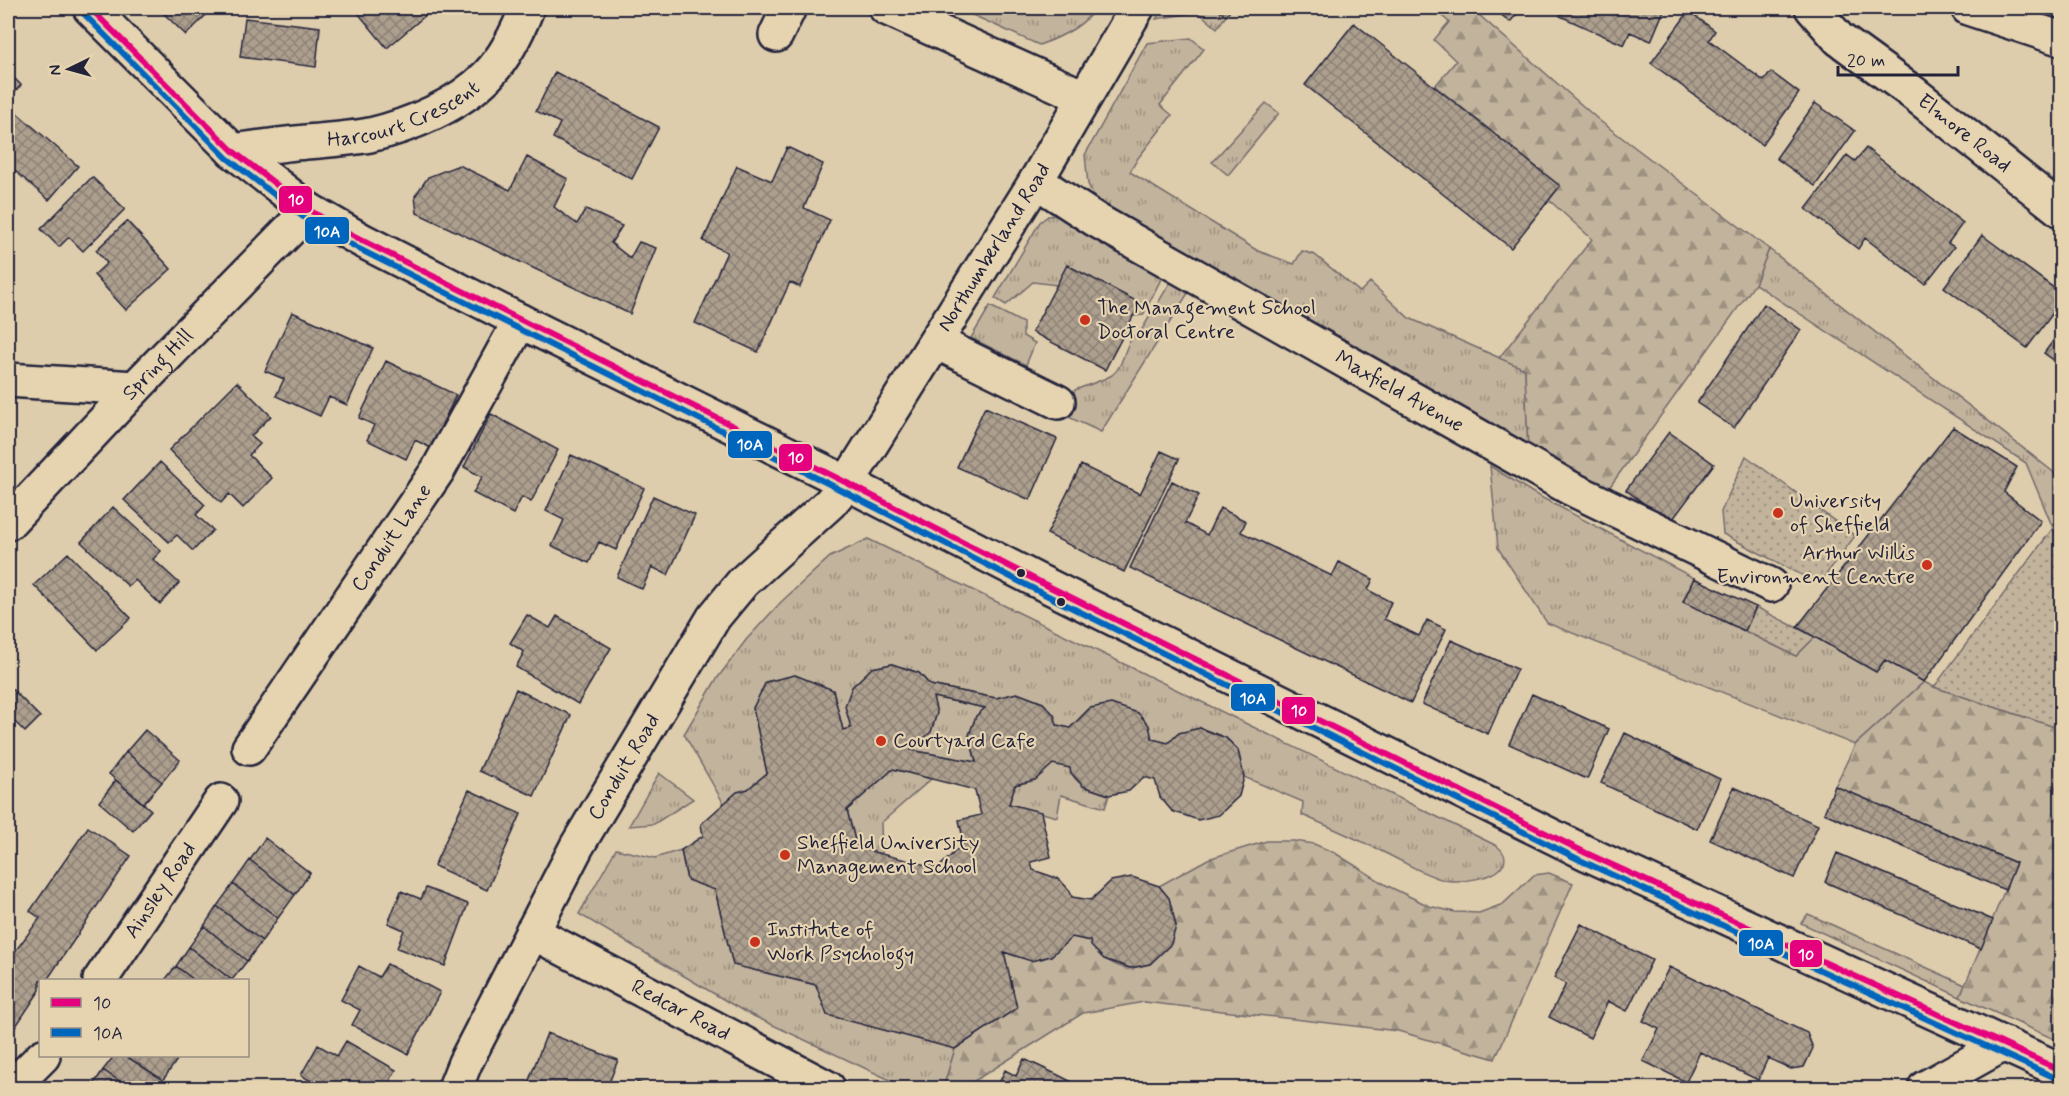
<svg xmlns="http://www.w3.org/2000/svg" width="2069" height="1096" font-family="Mynerve,sans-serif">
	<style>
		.grass { fill: url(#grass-tufts); stroke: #726a6c; stroke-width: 1.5 }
		.forest { fill: url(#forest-firs); stroke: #726a6c; stroke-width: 1.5 }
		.garden { fill: url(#garden-dots); stroke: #726a6c; stroke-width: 1.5 }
		.building { fill: url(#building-cross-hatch); stroke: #22223b; stroke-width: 1.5; fill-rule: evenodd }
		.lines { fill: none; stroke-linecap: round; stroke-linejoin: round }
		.minor-casing { stroke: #22223b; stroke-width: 38 }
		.minor { stroke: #e6d4b1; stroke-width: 33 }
		.bus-1-casing { stroke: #e6d4b1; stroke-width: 10 }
		.bus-2-casing { stroke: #e6d4b1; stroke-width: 10 }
		.bus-1 { stroke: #e5007d; stroke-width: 6 }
		.bus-2 { stroke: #0065bd; stroke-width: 6 }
		.poi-dot { fill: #c8321e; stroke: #e6d4b1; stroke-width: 2 }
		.bus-dot { fill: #22223b; stroke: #e6d4b1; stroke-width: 2 }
		.labels { text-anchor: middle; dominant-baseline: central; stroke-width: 4.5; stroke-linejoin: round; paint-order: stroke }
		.street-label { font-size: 21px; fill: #22223b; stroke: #e6d4b1 }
		.poi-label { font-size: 21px; fill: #22223b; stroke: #e6d4b1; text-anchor: start }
		.line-badge { stroke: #e6d4b1; stroke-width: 2 }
		.badge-label { font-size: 16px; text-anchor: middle; font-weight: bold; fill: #fff }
	</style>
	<defs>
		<pattern id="grass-tufts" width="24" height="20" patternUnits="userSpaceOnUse" patternTransform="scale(1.5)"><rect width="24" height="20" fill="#c2b39c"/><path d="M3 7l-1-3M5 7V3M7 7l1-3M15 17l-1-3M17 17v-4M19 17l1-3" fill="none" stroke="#9d9180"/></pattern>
		<pattern id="forest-firs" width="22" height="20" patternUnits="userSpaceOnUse" patternTransform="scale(1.5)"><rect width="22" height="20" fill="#c2b39c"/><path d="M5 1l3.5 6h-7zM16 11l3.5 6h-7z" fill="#9d9180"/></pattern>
		<pattern id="garden-dots" width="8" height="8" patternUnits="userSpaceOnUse" patternTransform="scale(1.5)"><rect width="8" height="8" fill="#c2b39c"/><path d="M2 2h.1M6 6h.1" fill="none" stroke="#9d9180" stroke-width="1.8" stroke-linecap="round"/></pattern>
		<pattern id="building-cross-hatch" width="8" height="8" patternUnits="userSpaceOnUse" patternTransform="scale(1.5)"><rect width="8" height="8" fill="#ad9f8e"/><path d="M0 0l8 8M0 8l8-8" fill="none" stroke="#8c8175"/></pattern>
	</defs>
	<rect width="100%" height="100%" fill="#decdac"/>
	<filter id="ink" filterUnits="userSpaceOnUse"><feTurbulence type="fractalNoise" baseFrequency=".0167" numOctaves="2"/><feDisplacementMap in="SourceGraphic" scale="12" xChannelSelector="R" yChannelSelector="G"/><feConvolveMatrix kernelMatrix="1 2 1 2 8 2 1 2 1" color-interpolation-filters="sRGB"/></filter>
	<g filter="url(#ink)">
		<path class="grass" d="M 957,8 L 1095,8 C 1084,27 1059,38 1039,45 Z
			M 1163,8 L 1216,8 L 1226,16 L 1217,28 L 1198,12 L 1156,19 Z
			M 1191,38 L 1204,49 L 1160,105 L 1172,115 L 1138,158 L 1130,172 L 1258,251 L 1294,264 L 1302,251 L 1315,255 L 1360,292 L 1370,282 L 1409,318 L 1525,369 L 1528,450 L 1105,208 L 1094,197 L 1088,184 L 1085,155 L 1147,43 Z
			M 1266,103 L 1279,113 L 1228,175 L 1212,162 Z
			M 1059,215 L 1163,275 L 1143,315 L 1133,316 L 1057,285 L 1033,282 L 1006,305 L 995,298 L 1040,222 L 1048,216 Z
			M 1769,249 L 2061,478 L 2061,510 L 2053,528 L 2026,463 L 1755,284 Z
			M 1173,278 L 1190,290 L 1101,432 L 1064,415 L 1075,390 C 1085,386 1104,380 1112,375 C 1127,364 1122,340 1141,331 Z
			M 990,306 L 1023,323 L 1023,336 L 1035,343 L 1026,365 L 971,338 Z
			M 1490,466 L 1535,494 L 1694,578 L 1683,602 L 1796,656 L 1815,637 L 1876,672 L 1885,660 L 1924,682 L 1855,745 L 1547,623 L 1498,548 Z
			M 868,539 L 1497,846 C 1503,851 1508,857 1503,865 C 1496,879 1458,883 1444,880 C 1424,875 1404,862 1385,853 C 1358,839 1330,827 1302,815 L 1303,802 L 1244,777 L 1238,750 L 1226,738 L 1200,728 L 1179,733 L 1168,743 L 1152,739 L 1090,708 L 1070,728 L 1057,725 L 1054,715 L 1043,703 L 1017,693 L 996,698 L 930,685 L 919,673 L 892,664 L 872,668 L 851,728 L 843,730 L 833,690 L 795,675 L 766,682 L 753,708 L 767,773 L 748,789 L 724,804 L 684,734 L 716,680 L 746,640 L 781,602 L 830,557 Z
			M 933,697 L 985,708 C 966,726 970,739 976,762 L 911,750 L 931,731 Z
			M 1053,764 L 1070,768 C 1074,786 1094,790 1109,795 L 1105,808 L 1061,795 L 1057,817 L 1009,804 L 1015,785 Z
			M 893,769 L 931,779 L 881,823 L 882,854 L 857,848 L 847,810 Z
			M 659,773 L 693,799 L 654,824 L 629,826 Z
			M 616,849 L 655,858 L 681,850 L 687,880 L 715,890 L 733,965 L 816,985 L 827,1015 L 955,1049 L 943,1088 L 907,1088 L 745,1012 L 579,914 Z
			M 1808,914 L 1965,985 L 1960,997 L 1801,923 Z"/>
		<path class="forest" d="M 1432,8 L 1471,8 L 1600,121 L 1769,249 L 1755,284 L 1609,488 L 1551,464 L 1528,450 L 1525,369 L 1499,358 L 1592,239 L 1549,200 L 1560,186 L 1435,86 L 1456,61 L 1434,40 L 1449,22 Z
			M 1924,682 L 1934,687 L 2055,727 L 2062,770 L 2061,1042 L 1960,997 L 2016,863 L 1835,786 L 1855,745 Z
			M 1267,841 L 1294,841 L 1314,844 L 1335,853 L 1386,885 L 1429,906 L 1455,912 L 1479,913 L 1503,904 L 1534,875 L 1549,873 L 1573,883 L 1495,1059 L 1398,1031 L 1144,1002 L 1083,1013 L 963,1088 L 943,1088 L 955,1049 L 1017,1008 L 1004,952 C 1041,965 1043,963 1072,937 L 1090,941 C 1095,955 1116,968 1130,968 C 1136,968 1144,965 1150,964 L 1176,926 L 1169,898 L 1159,886 L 1208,859 Z"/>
		<path class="garden" d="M 1746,456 L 1855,536 L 1819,584 L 1723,534 L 1721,512 Z
			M 2053,528 L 2062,549 L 2061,770 L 2055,727 L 1934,687 Z
			M 1756,607 L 1815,637 L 1796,656 L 1745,631 Z"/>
		<path class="building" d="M 158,8 L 213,8 L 186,35 Z
			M 365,8 L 434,8 L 387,48 L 358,13 Z
			M 1216,8 L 1232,8 L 1226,16 Z
			M 1493,8 L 1522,8 L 1510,22 Z
			M 1564,8 L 1675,8 L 1673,11 L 1665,8 L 1651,41 L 1630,32 L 1624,45 L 1560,16 Z
			M 1689,11 L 1715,31 L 1709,40 L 1764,81 L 1771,72 L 1799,93 L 1762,145 L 1651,63 Z
			M 245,18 L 320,27 L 316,67 L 240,57 Z
			M 1354,23 L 1560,186 L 1511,248 L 1305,85 Z
			M 8,72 L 21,85 L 8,100 Z
			M 555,72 L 659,127 L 632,179 L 553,138 L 560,123 L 536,111 Z
			M 1815,103 L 1855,131 L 1815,186 L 1776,158 Z
			M 17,113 L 78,166 L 49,200 L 8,165 L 8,125 Z
			M 787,147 L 823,164 L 804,208 L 830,220 L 800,287 L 790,282 L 758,352 L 695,323 L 727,252 L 703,241 L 737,166 L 772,181 Z
			M 1866,148 L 1963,223 L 1948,243 L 1954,247 L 1925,284 L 1865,238 L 1858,249 L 1806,209 L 1847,155 L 1855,161 Z
			M 527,157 L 568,179 L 554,207 L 577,224 L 586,209 L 622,226 L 611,243 L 630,258 L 639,242 L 656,248 L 630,314 L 417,213 L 415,196 L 428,177 L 459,165 L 510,190 Z
			M 92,177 L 125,209 L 83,251 L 69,237 L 59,247 L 41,229 Z
			M 127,221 L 171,269 L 126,310 L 94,275 L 107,263 L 96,250 Z
			M 1982,235 L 2062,294 L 2062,301 L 2027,348 L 1944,287 Z
			M 1067,265 L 1140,303 L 1105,370 L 1032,332 Z
			M 1764,304 L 1801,330 L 1734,428 L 1697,403 Z
			M 292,312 L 373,348 L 347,405 L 329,397 L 320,416 L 276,396 L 284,379 L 265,371 Z
			M 2062,329 L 2062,366 L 2044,353 Z
			M 386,361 L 456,395 L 431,448 L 415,440 L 406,459 L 367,440 L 374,425 L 359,418 Z
			M 237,382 L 271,416 L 251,436 L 260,444 L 249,455 L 272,478 L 243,508 L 229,494 L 221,503 L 169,450 Z
			M 985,407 L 1057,439 L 1030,500 L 957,467 Z
			M 491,414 L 558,450 L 531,502 L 522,497 L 513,514 L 473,493 L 482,477 L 464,467 Z
			M 1953,427 L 2017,467 L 2004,492 L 2041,521 L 1924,682 L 1885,660 L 1876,672 L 1797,627 Z
			M 1669,432 L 1714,464 L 1670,523 L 1626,490 Z
			M 1161,451 L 1179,459 L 1124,572 L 1047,534 L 1081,465 L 1140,494 Z
			M 571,455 L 644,488 L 616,550 L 599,542 L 589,563 L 552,546 L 564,520 L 546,511 Z
			M 160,462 L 205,505 L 196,515 L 213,530 L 193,551 L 177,535 L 169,542 L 124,500 Z
			M 1172,481 L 1199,495 L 1185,523 L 1207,535 L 1220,508 L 1246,521 L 1241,532 L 1332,576 L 1339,562 L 1373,579 L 1368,590 L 1391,602 L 1384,619 L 1419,636 L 1427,620 L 1446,629 L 1411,703 L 1130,568 Z
			M 653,496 L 695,515 L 668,575 L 652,567 L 642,589 L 617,577 Z
			M 113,507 L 161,551 L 153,559 L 179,583 L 160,604 L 135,580 L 128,586 L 81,542 Z
			M 68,553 L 131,618 L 97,650 L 34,585 Z
			M 1694,578 L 1756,607 L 1745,631 L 1683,602 Z
			M 527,615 L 550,628 L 557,616 L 611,648 L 578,704 L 516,667 L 524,652 L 510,643 Z
			M 1451,640 L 1517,669 L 1488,734 L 1422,704 Z
			M 892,664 L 919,673 L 930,685 L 996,698 L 1017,693 L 1043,703 L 1054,715 L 1057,725 L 1070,728 L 1090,708 L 1111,704 L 1138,713 L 1149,725 L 1152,739 L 1168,743 L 1179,733 L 1200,728 L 1226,738 L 1238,750 L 1244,777 L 1239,796 L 1219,815 L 1198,820 L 1172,811 L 1160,797 L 1155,780 L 1144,777 L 1129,791 L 1109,795 L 1083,786 L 1071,773 L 1070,768 L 1053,764 L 1035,780 L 1015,785 L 1009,804 L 1041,812 L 1051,857 L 1031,862 L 1033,870 L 1059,879 L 1070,891 L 1072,897 L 1091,900 L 1111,881 L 1132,877 L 1159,886 L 1169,898 L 1176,926 L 1171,944 L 1150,964 L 1130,968 L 1104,959 L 1091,946 L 1090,941 L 1072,937 L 1051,956 L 1031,961 L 1004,952 L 1017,1008 L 955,1049 L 827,1015 L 816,985 L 733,965 L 715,890 L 687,880 L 681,850 L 703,836 L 701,824 L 737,792 L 748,789 L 767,773 L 753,708 L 766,682 L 795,675 L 833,690 L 843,730 L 851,728 L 845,706 L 852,687 L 872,668 ZM 933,697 L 985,708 L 976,716 L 969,735 L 976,762 L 911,750 L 931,732 L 937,713 ZM 893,769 L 975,790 L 981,815 L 959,820 L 964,843 L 938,868 L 857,848 L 847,810 Z
			M 8,685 L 40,717 L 25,732 L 8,715 Z
			M 516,689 L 571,715 L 534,796 L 479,771 Z
			M 1532,694 L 1609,729 L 1587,779 L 1509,744 Z
			M 145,730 L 180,760 L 162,782 L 126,752 Z
			M 1625,733 L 1720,779 L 1697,829 L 1601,783 Z
			M 126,752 L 162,782 L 143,804 L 109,774 Z
			M 116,780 L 151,810 L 133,831 L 99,802 Z
			M 1835,786 L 2016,863 L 2005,890 L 1824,813 Z
			M 1734,787 L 1818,825 L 1794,878 L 1710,840 Z
			M 469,790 L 521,814 L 487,890 L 434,866 Z
			M 88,827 L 131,856 L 47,980 L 40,980 L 40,990 L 8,1038 L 8,961 L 40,918 L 30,911 Z
			M 265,838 L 310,873 L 295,895 L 250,860 Z
			M 1837,853 L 1993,920 L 1981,949 L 1825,882 Z
			M 250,860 L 295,895 L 278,918 L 233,884 Z
			M 233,884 L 278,918 L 262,941 L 217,906 Z
			M 426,888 L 468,904 L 445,966 L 397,948 L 404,930 L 388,923 L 401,891 L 421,899 Z
			M 217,906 L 262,941 L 247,961 L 204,926 Z
			M 1581,924 L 1652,960 L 1627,1011 L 1608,1001 L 1590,1038 L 1549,1017 L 1566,984 L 1554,978 Z
			M 204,926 L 247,961 L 232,980 L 189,947 Z
			M 189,947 L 232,980 L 194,980 L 176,966 Z
			M 387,964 L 440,992 L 408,1054 L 352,1025 L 360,1010 L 341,1000 L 359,966 L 379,977 Z
			M 176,966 L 194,980 L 165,980 Z
			M 1669,967 L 1807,1033 L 1813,1048 L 1804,1067 L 1791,1069 L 1768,1058 L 1758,1080 L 1700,1052 L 1686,1082 L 1643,1061 L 1659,1029 L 1643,1021 Z
			M 547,1033 L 618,1060 L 607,1088 L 526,1088 Z
			M 346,1041 L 396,1070 L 386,1088 L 318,1088 L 319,1086 L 301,1075 L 318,1045 L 337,1056 Z
			M 114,1056 L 126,1056 L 163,1080 L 157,1088 L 130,1088 L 103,1070 Z
			M 126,1056 L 171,1056 L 177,1060 L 163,1080 Z
			M 1024,1059 L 1058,1075 L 1084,1088 L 997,1088 L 1005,1070 L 1016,1076 Z
			M 103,1070 L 130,1088 L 91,1088 Z
			M 637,1082 L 652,1088 L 634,1088 Z"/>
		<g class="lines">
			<g class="minor-casing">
				<g id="minor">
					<path d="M 90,8 L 233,151 L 309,210 L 363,241 L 520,321 L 849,484 L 1036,580 L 1586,853 L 2062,1071"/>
					<path d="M 886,8 L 1084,97"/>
					<path id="s1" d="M 1812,8 L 1839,39 L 1912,92 L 2062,211"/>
					<path d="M 1968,8 L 2062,39"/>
					<path d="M 776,35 L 789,8"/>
					<path id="s2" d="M 233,151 C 257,148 282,144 306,142 C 328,140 349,139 370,135 C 410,126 459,105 488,75 C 506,56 518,31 527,8"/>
					<path id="s3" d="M 1036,181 L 1096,220 L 1570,488 L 1771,585"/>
					<path d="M 936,342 L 1058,402"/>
					<path d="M 8,380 L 135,388"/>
					<path id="s4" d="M 8,523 L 135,388 L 309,210"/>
					<path id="s5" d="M 249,748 L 438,470 L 520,321"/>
					<path id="s6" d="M 532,932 L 828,1088"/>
					<path id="s7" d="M 100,980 L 221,801"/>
					<path d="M 11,1088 L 43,1056"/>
					<path id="s8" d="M 455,1088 L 465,1063 L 577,846 L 714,617 L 743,582 L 830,503 L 847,483 L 1036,181 L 1137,8"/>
					<path d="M 1925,1088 L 2004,1044"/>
				</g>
			</g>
			<use href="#minor" class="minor"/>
			<g class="bus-1-casing">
				<path id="bus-1" d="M 90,8 L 233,151 L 309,210 L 363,241 L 849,484 L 1036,580 L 1586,853 L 2062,1071"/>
			</g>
			<g class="bus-2-casing">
				<path id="bus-2" d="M 84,14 L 227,158 L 303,217 L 359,249 L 845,492 L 1032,588 L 1582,861 L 2058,1079"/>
			</g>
			<use href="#bus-1" class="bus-1"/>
			<use href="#bus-2" class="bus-2"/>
		</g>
	</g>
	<g class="poi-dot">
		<circle cx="1085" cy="320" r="6"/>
		<circle cx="1778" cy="513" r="6"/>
		<circle cx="1927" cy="565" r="6"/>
		<circle cx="881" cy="741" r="6"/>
		<circle cx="785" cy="855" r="6"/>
		<circle cx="755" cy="942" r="6"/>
	</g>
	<g class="bus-dot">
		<circle cx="1021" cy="573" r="5"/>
		<circle cx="1061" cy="602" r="5"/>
	</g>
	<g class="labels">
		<g class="street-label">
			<text stroke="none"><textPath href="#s2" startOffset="176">Harcourt Crescent</textPath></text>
			<text stroke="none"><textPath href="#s1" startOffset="198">Elmore Road</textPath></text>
			<text stroke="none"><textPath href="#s8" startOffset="1005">Northumberland Road</textPath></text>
			<text stroke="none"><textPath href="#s4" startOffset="218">Spring Hill</textPath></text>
			<text stroke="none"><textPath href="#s3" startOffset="420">Maxfield Avenue</textPath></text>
			<text stroke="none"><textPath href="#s5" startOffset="254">Conduit Lane</textPath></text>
			<text stroke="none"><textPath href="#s8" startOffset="363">Conduit Road</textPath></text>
			<text stroke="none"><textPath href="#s7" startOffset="108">Ainsley Road</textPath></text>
			<text stroke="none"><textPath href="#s6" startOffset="168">Redcar Road</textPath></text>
		</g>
		<g class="poi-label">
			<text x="1097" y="308">The Management School<tspan x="1097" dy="24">Doctoral Centre</tspan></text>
			<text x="1790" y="501">University<tspan x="1790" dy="24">of Sheffield</tspan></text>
			<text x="1915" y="553" text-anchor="end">Arthur Willis<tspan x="1915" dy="24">Environment Centre</tspan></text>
			<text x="893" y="741">Courtyard Cafe</text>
			<text x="797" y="843">Sheffield University<tspan x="797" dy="24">Management School</tspan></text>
			<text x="767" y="930">Institute of<tspan x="767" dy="24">Work Psychology</tspan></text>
		</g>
	</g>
	<g class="line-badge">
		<rect x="278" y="185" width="35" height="29" rx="6" fill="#e5007d"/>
		<rect x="304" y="216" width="46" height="29" rx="6" fill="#0065bd"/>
		<rect x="727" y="430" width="46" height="29" rx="6" fill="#0065bd"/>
		<rect x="778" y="443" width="35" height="29" rx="6" fill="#e5007d"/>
		<rect x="1230" y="683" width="46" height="29" rx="6" fill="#0065bd"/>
		<rect x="1281" y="696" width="35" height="29" rx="6" fill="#e5007d"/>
		<rect x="1738" y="929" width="46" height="28" rx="6" fill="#0065bd"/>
		<rect x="1789" y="939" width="34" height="29" rx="6" fill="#e5007d"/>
	</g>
	<g class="badge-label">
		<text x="296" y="205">10</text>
		<text x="327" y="237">10A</text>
		<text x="750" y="450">10A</text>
		<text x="796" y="463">10</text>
		<text x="1253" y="704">10A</text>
		<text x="1299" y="716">10</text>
		<text x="1761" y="949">10A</text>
		<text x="1806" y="960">10</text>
	</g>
	<rect width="2069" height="1096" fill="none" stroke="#e6d4b1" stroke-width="30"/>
	<rect x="15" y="15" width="2039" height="1066" fill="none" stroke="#22223b" stroke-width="2" filter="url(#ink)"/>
	<rect x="39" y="979" width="210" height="78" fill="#e6d4b1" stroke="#988d82" stroke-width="1.5"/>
	<rect x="51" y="998" width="30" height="9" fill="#e5007d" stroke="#988d82" stroke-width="1.5"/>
	<text x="93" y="1009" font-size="18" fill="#22223b">10</text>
	<rect x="51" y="1028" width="30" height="9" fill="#0065bd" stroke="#988d82" stroke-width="1.5"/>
	<text x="93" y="1039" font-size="18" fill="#22223b">10A</text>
	<g transform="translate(69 69) rotate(265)" stroke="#e6d4b1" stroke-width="4.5" paint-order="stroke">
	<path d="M0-4.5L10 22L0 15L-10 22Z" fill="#22223b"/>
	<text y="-9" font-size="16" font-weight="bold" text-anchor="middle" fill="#22223b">N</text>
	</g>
	<path d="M1838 66v9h120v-9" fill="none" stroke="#22223b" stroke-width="3"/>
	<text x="1847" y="66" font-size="18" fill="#22223b" stroke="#e6d4b1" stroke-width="4.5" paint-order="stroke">20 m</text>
</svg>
